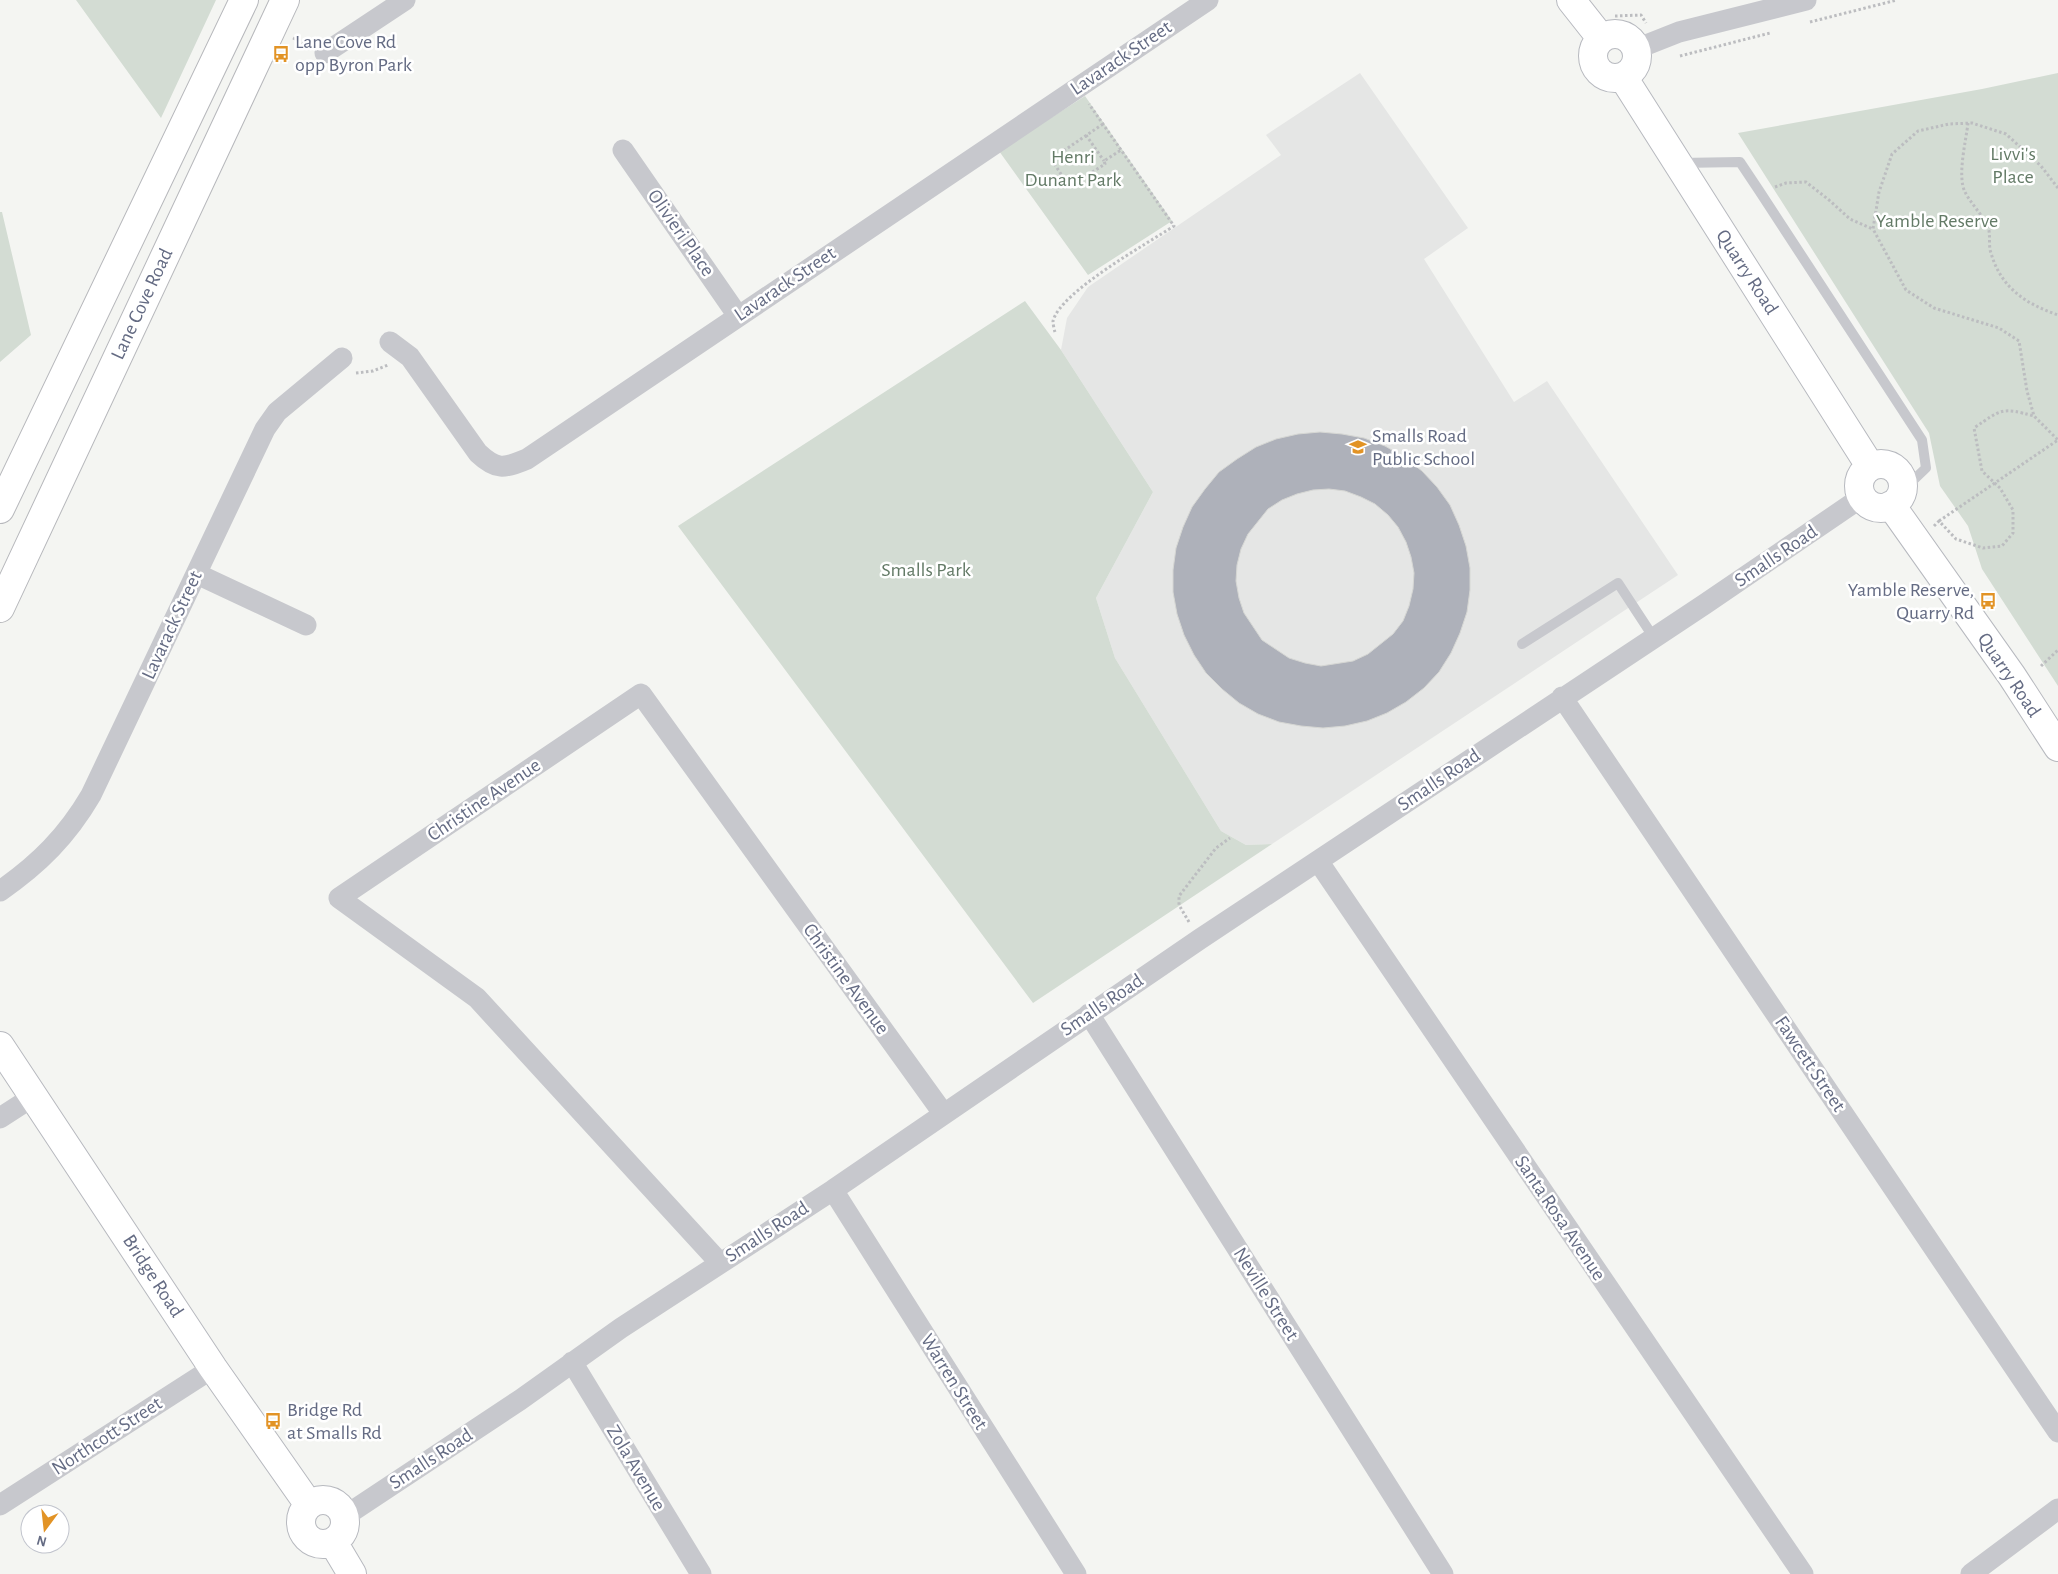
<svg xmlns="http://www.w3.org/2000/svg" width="2058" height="1574" font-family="'Alegreya Sans',sans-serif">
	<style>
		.built { fill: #e5e6e5 }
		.green { fill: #d3dcd3 }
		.building { fill: #aeb1ba; stroke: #d6d7d4; fill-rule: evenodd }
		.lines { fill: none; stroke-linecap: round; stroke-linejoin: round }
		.secondary-casing { stroke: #b7b9bf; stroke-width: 30 }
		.highway-casing { stroke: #b7b8bc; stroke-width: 30 }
		.path { stroke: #bcbdc0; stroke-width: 3; stroke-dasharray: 2.5 2.5; stroke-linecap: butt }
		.lane { stroke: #c7c8cd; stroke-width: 10 }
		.street { stroke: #c7c8cd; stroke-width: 21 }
		.secondary { stroke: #fff; stroke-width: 28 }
		.highway { stroke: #fff; stroke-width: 28 }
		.labels { text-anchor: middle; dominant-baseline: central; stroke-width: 5; stroke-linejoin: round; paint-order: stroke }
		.poi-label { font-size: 20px; fill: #646b83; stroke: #fff; text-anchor: start }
		.street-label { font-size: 20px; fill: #646b83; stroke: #fff }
		.park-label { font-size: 20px; fill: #637a66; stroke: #fff }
	</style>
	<rect width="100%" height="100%" fill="#f4f5f2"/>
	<path class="built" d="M 1360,73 L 1468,228 L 1424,259 L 1514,402 L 1547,381 L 1678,575 L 1272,844 L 1246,845 L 1221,831 L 1115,658 L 1096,598 L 1153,492 L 1061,350 L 1067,318 L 1088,287 L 1281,155 L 1266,135 Z"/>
	<path class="green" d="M 76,0 L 216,0 L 161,118 Z
		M 2058,73 L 2058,686 L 1982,569 L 1968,526 L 1940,486 L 1929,433 L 1738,133 L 1982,89 Z
		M 1085,96 L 1172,221 L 1088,275 L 999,151 Z
		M 0,212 L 2,212 L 31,335 L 0,362 Z
		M 1025,301 L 1061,350 L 1153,492 L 1096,598 L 1115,658 L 1221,831 L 1246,845 L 1272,844 L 1033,1003 L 678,526 Z"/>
	<path class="building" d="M 1320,432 L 1342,434 L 1364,438 L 1385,446 L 1404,457 L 1422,471 L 1437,487 L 1450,505 L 1459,525 L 1466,546 L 1470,568 L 1470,590 L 1467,612 L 1460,633 L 1451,653 L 1439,672 L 1424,688 L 1406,702 L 1387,713 L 1367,721 L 1345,726 L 1323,728 L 1301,726 L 1279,722 L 1258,714 L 1239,703 L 1222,689 L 1206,673 L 1194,655 L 1184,635 L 1177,614 L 1173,592 L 1173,570 L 1176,548 L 1183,527 L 1192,507 L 1205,489 L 1219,472 L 1237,459 L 1256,447 L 1276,439 L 1298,434 ZM 1329,489 L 1345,491 L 1361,497 L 1375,504 L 1388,515 L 1398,527 L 1406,542 L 1411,557 L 1414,573 L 1413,589 L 1409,606 L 1403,621 L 1393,634 L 1368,654 L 1353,661 L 1321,666 L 1305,663 L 1289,658 L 1262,640 L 1244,613 L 1239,598 L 1236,581 L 1237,565 L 1241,549 L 1248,534 L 1268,509 L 1282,500 L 1297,494 L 1313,490 Z"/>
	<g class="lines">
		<g class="secondary-casing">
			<path id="secondary" d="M 1571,0 L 1601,38
				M1593 56a22 22 0 1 1 44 0a22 22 0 1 1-44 0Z
				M 1623,77 L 1870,466
				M1859 486a22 22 0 1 1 44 0a22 22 0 1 1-44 0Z
				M 1891,505 L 2012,676 L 2058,747
				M 0,1046 L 213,1368 L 309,1505
				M301 1522a22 22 0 1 1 44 0a22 22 0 1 1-44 0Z
				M 333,1542 L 352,1574"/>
		</g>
		<g class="highway-casing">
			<path id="highway" d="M 0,509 L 244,0
				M 0,608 L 285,0"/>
		</g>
		<path class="path" d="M 1615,16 L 1641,15 L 1646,23
			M 1810,22 L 1897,0
			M 293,38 L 306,44
			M 1680,56 L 1770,33
			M 1968,123 C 1966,141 1957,176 1965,192 C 1971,204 1982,214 1988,227 C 1991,235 1988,245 1991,253 C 2001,288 2026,304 2058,315
			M 1103,124 L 1056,156 L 1054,163 L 1069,187 L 1105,164 L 1104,161 L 1121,150
			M 1086,135 L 1104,161
			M 1775,187 L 1786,183 L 1806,182 L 1829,200 L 1850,219 L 1873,229
			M 2058,188 L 2041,166 L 2006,134 L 1972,123 L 1949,124 L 1918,131 L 1892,154 L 1879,192 L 1873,229 L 1906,290 L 1934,308 L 1999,328 L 2019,341 L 2027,391 L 2034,416 L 2058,440
			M 1055,332 C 1054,329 1053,324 1053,321 C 1060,292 1148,243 1174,226 L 1089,104
			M 356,373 L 373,371 L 388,365
			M 1939,521 L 2058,440
			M 1934,526 L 1939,521 L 1956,539 L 1983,548 L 2002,546 L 2013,533 L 2013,510 L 2000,488 L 1982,471 L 1974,428 C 2002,409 2001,407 2034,416
			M 2041,666 L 2058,650
			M 1189,922 L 1179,905 L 1179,896 L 1216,848 L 1230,838"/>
		<path class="lane" d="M 1680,163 L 1740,162 L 1760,192 L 1922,440 L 1926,468 L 1902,491
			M 1522,644 L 1618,583 L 1654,638"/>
		<path class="street" d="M 1636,49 L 1679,32 L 1806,0
			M 325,53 L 405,0
			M 623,150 L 738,316
			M 390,342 L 410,357 L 478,453 C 496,470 504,469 527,459 L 1208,0
			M 197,574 L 306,625
			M 1562,697 L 2058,1432
			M 1318,861 L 1803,1574
			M 0,891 C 39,864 67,836 91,795 L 265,429 L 277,412 L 342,358
			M 1089,1014 L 1443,1574
			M 0,1118 L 34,1096
			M 833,1190 L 1076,1574
			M 720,1263 L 477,998 L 339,898 L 641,694 L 943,1113
			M 572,1362 L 701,1574
			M 0,1505 L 213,1368
			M 345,1516 L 520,1400 L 621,1328 L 833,1190 L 1200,939 L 1705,604 L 1862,497
			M 1971,1574 L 2058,1509"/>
		<use href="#secondary" class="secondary"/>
		<use href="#highway" class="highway"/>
	</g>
	<defs>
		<g id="bus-bare" transform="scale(1.35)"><path d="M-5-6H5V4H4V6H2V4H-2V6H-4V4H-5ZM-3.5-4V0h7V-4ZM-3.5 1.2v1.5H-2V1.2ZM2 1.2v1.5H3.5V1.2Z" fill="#e29325" stroke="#fff" stroke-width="2.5" paint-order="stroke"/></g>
		<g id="school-bare" transform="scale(1.35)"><path d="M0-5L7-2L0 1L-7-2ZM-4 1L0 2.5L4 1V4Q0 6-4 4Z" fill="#e29325" stroke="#fff" stroke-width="2.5" paint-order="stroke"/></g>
	</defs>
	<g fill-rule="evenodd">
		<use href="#bus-bare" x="281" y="54"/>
		<use href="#school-bare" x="1358" y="447"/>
		<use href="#bus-bare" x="1988" y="601"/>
		<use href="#bus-bare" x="273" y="1421"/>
	</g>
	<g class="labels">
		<g class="poi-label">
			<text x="295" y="42">Lane Cove Rd<tspan x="295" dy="23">opp Byron Park</tspan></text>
			<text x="1372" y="436">Smalls Road<tspan x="1372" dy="23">Public School</tspan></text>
			<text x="1974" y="590" text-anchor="end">Yamble Reserve,<tspan x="1974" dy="23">Quarry Rd</tspan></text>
			<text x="287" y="1410">Bridge Rd<tspan x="287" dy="23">at Smalls Rd</tspan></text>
		</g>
		<g class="street-label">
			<text transform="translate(1121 58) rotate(-34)">Lavarack Street</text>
			<text transform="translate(681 233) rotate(55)">Olivieri Place</text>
			<text transform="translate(1747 272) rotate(57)">Quarry Road</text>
			<text transform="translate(785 284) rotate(-34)">Lavarack Street</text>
			<text transform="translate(142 304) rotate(-65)">Lane Cove Road</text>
			<text transform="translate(1776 556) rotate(-34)">Smalls Road</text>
			<text transform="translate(172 625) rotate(-65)">Lavarack Street</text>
			<text transform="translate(2009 675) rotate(56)">Quarry Road</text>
			<text transform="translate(1439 780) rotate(-34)">Smalls Road</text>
			<text transform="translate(484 800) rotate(-34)">Christine Avenue</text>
			<text transform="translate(846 979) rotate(54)">Christine Avenue</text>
			<text transform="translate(1102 1005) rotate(-34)">Smalls Road</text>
			<text transform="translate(1810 1064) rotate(56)">Fawcett Street</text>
			<text transform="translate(1560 1218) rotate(56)">Santa Rosa Avenue</text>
			<text transform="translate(767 1232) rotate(-33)">Smalls Road</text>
			<text transform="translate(153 1276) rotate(57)">Bridge Road</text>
			<text transform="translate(1266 1294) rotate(58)">Neville Street</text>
			<text transform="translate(954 1382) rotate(58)">Warren Street</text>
			<text transform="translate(107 1436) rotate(-33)">Northcott Street</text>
			<text transform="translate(431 1459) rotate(-33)">Smalls Road</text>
			<text transform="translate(636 1468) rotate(59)">Zola Avenue</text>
		</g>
		<g class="park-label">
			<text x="2013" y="154">Livvi's<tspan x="2013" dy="23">Place</tspan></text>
			<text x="1073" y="157">Henri<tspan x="1073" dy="23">Dunant Park</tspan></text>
			<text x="1937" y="221">Yamble Reserve</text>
			<text x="926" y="570">Smalls Park</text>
		</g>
	</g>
	<g transform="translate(45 1529) rotate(195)"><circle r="24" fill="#ffffff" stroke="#c1c4cd"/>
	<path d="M0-4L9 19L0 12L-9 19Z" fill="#e29325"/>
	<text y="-8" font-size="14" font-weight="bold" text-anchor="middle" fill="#646b83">N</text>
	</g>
</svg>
